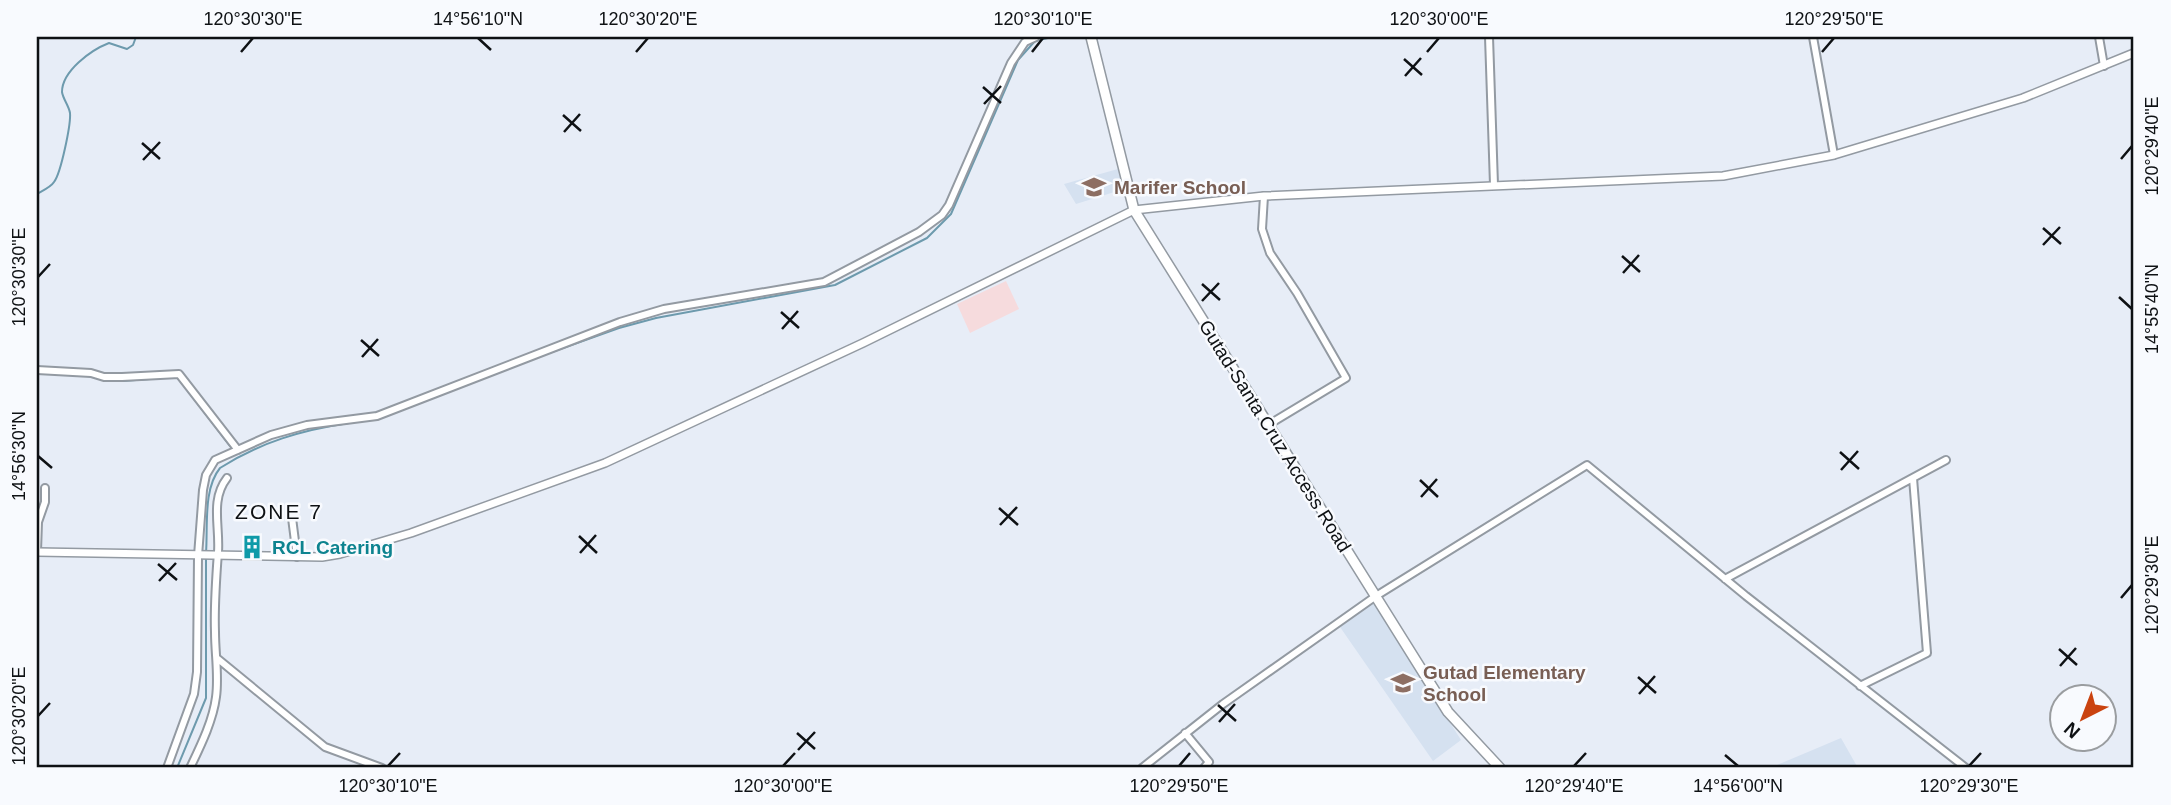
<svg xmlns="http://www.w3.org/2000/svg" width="2171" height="805" font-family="Arial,sans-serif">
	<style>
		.commercial { fill: #f6dbdd }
		.built { fill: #d5e1f0 }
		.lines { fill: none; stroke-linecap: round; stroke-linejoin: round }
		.stream { stroke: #6d9aad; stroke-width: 2 }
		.minor-casing { stroke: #939aa2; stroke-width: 10 }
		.tertiary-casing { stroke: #939aa2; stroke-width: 10 }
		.secondary-casing { stroke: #939aa2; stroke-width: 12 }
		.minor { stroke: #fff; stroke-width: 6 }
		.tertiary { stroke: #fff; stroke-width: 7 }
		.secondary { stroke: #fff; stroke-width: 9 }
		.ticks { fill: none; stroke: #0e1114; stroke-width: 2.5 }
		.labels { text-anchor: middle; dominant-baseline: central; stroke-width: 5; stroke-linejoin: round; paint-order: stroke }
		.education-label { font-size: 19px; font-weight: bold; fill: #785e54; stroke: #f8fafe; text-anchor: start }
		.street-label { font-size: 19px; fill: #0e1114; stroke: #f8fafe }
		.culture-label { font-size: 19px; font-weight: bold; fill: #0d838f; stroke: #f8fafe; text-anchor: start }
		.neighbourhood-label { font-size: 21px; letter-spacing: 2px; fill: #0e1114; stroke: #f8fafe }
		.neatline { fill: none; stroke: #0e1114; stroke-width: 2.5 }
		.ticks-label { font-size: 18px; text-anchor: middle; fill: #0e1114 }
	</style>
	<rect width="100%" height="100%" fill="#e7edf7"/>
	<path class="commercial" d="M 1006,281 L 1019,309 L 970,333 L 957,304 Z"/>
	<path class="built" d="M 1118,169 L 1124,189 L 1076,204 L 1064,184 Z
		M 1374,603 L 1461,740 L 1433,761 L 1340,627 Z
		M 1841,738 L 1858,768 L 1770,768 Z"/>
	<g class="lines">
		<path class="stream" d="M 37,194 C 42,191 51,187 54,182 C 61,173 71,124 70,113 C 69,106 63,99 62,92 C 62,71 91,50 109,43 L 127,49 L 133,45 L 136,37
			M 549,353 L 619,328 L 656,318 L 835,285 L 927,238 L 951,214 L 1018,60 L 1035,41 L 1052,37
			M 41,373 L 67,375
			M 83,375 L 95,377
			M 163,378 L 178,378 L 230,446
			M 111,380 L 122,381 L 150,379
			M 206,553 C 208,526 203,489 220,468 C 261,442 302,430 349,423
			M 177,768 L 206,698 L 206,558"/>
		<g class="minor-casing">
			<path id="minor" d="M 1489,37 L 1494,185
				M 1813,37 L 1834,155
				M 2099,37 L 2104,66
				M 1264,196 L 1262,229 L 1270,253 L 1297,293 L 1346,378 L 1268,425
				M 37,370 L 91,373 L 104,377 L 122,377 L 179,374 L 238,450
				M 291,510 L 297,557
				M 37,551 L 38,522 L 45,502 L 45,488
				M 1725,579 L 1946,460
				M 218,659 L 325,747 L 382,768
				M 1860,686 L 1927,653 L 1913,478
				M 1185,733 L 1209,762 L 1204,768
				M 167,768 L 194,694 L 197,672 L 198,556 L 203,490 L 206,475 L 215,460 L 271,435 L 307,425 L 377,416 L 620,322 L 664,309 L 824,282 L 919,232 L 942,215 L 949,205 L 1011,63 L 1025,42 L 1036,37
				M 190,768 C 200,747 213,721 216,697 C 219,676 215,654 215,632 C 214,605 216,579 218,552 C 220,526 210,500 227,478
				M 1142,768 L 1223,704 L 1376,596 L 1587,465 L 1746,596 L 1966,768"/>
		</g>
		<g class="tertiary-casing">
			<path id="tertiary" d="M 37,552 L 322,557 L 340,554 L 411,533 L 605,463 L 863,343 L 1134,210 L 1264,196 L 1723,176 L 1834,155 L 2023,98 L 2134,53"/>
		</g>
		<g class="secondary-casing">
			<path id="secondary" d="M 1091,37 L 1134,210 L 1448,712 L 1500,768"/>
		</g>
		<use href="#minor" class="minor"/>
		<use href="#tertiary" class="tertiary"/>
		<use href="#secondary" class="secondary"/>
	</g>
	<path class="ticks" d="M 478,38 L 491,50M 241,52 L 253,38M 636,52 L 648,38M 1032,52 L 1043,38M 1427,52 L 1439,38M 1822,52 L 1834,38M 1404,59 L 1422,75M 1405,76 L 1421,58M 983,87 L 1001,103M 984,104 L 1001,86M 563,115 L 581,131M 564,132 L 580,114M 142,143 L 160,159M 2121,159 L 2132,146M 143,160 L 160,142M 2043,228 L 2061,244M 2043,245 L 2060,227M 1622,256 L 1640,272M 1623,273 L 1639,255M 38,277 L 50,264M 1202,284 L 1220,300M 2119,297 L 2132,309M 1202,301 L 1219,283M 781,312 L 799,328M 782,329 L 798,311M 361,340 L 379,356M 362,357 L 378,339M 1840,452 L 1859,469M 38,456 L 52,468M 1841,470 L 1858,451M 1420,480 L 1438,497M 1421,497 L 1437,479M 999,508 L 1018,525M 1000,525 L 1017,507M 579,536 L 597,553M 580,553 L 596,535M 158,564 L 177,580M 159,581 L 176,563M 2121,598 L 2132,585M 2059,649 L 2077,665M 2060,666 L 2076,648M 1638,677 L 1656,693M 1639,694 L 1655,676M 1218,705 L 1236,721M 38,716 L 50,703M 1219,722 L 1235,704M 797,733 L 815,749M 798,750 L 815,732M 1725,755 L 1738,766M 388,766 L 400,753M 783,766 L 795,753M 1179,766 L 1190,753M 1574,766 L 1586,753M 1969,766 L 1981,753"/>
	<defs>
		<g id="school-bare" transform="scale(1.89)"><path d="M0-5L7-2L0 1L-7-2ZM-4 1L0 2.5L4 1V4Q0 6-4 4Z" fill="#8d6e63" stroke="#f8fafe" stroke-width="2.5" paint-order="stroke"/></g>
		<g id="building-bare" transform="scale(1.89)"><path d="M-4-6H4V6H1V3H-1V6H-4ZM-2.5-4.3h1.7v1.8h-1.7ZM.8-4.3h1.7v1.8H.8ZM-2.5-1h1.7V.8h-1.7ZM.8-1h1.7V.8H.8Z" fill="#0f9aa8" stroke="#f8fafe" stroke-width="2.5" paint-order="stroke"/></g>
	</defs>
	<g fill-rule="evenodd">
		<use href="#school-bare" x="1094" y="187"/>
		<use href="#building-bare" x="252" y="547"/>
		<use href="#school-bare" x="1403" y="683"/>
	</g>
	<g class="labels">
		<g class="education-label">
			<text x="1114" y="187">Marifer School</text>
			<text x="1423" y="672">Gutad Elementary<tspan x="1423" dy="22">School</tspan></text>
		</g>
		<g class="street-label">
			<text transform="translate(1275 436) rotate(58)">Gutad-Santa Cruz Access Road</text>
		</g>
		<g class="culture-label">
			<text x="272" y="547">RCL Catering</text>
		</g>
		<g class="neighbourhood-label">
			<text x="279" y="511">ZONE 7</text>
		</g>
	</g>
	<rect width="2171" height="805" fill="none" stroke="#f8fafe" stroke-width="77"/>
	<g transform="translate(2083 718) rotate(222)"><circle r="33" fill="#f8fafe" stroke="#9a9da0" stroke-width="2"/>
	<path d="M0-5L12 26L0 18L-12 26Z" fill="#ca4310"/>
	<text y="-10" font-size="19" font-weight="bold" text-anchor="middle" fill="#0e1114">N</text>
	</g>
	<rect x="38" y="38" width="2094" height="728" class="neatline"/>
	<g class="ticks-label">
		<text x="253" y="25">120°30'30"E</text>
		<text x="478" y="25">14°56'10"N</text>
		<text x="648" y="25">120°30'20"E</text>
		<text x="1043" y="25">120°30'10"E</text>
		<text x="1439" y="25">120°30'00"E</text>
		<text x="1834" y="25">120°29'50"E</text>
		<text transform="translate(2152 146) rotate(-90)" y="6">120°29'40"E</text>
		<text transform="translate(19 277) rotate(-90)" y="6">120°30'30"E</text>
		<text transform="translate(2152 309) rotate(-90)" y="6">14°55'40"N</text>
		<text transform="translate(19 456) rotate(-90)" y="6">14°56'30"N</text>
		<text transform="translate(2152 585) rotate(-90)" y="6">120°29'30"E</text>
		<text transform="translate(19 716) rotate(-90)" y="6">120°30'20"E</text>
		<text x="388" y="792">120°30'10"E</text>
		<text x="783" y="792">120°30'00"E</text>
		<text x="1179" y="792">120°29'50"E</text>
		<text x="1574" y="792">120°29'40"E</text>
		<text x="1738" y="792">14°56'00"N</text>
		<text x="1969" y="792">120°29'30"E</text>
	</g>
</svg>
